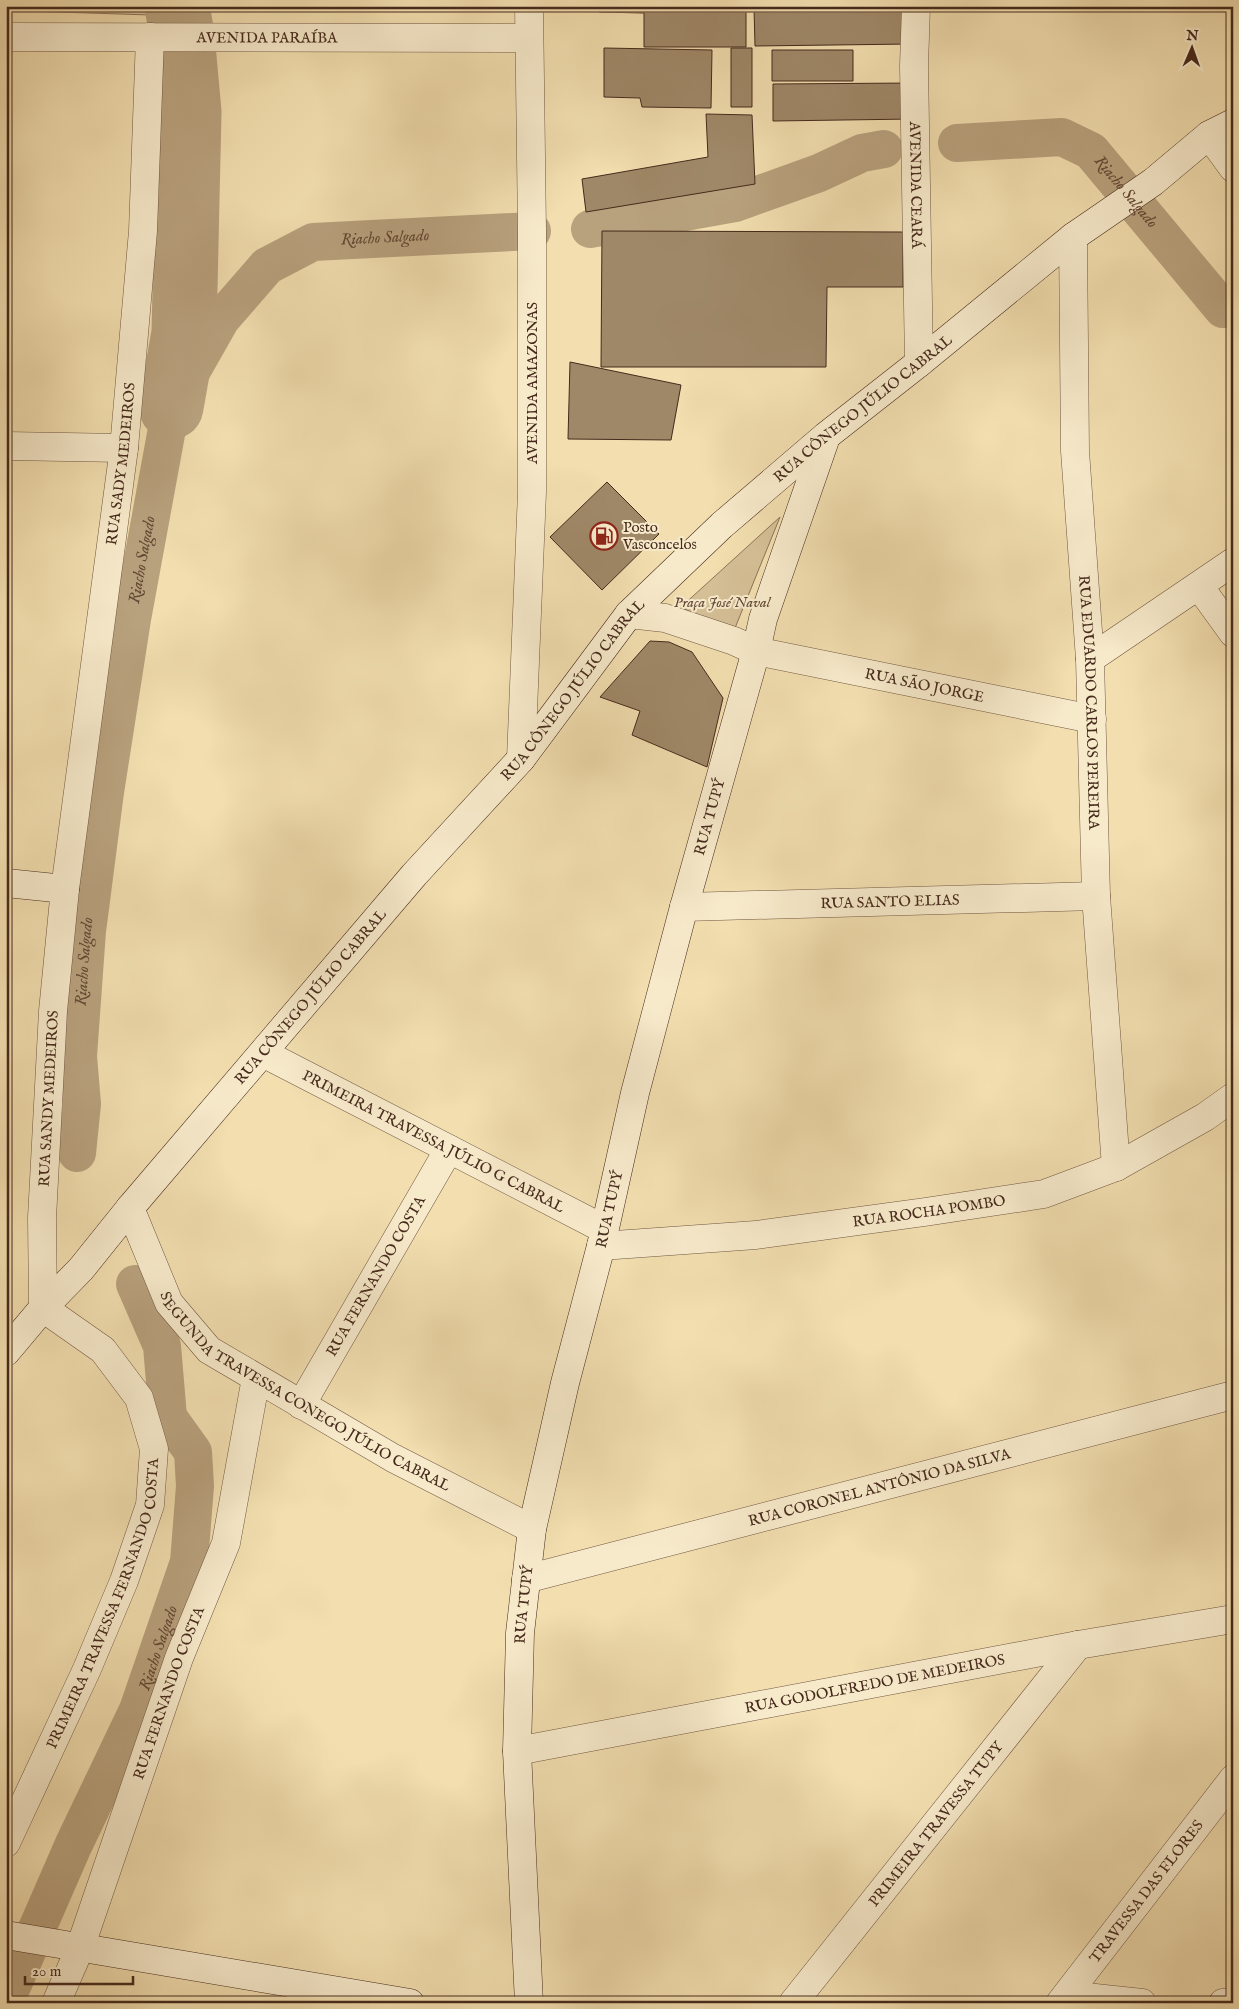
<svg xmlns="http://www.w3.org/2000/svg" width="1239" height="2009" font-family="'IM FELL English',serif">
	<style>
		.green { fill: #d5bf96; stroke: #8e7459 }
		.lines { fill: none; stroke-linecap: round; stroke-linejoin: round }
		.canal { stroke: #b8a17d; stroke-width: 38 }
		.river { stroke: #b8a17d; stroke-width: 65 }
		.building { fill: #9f8868; stroke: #462a1c }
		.street-casing { stroke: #715741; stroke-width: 29 }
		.secondary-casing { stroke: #462a1c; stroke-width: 29 }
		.path { stroke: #462a1c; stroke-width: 3; stroke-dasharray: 4 2.5; stroke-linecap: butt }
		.street { stroke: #f7eacb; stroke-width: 28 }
		.secondary { stroke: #f7eacb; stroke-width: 28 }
		.labels { text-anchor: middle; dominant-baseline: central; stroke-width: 4; stroke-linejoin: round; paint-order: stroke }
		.street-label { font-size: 15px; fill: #462a1c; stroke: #f7eacb }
		.poi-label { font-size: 15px; fill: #462a1c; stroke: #f7eacb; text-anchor: start }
		.park-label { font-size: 15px; font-style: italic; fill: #634834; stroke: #f7eacb }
		.water-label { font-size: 16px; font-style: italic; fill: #624834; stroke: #f7eacb }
	</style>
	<rect width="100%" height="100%" fill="#f2deaf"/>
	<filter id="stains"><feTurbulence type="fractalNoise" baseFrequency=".004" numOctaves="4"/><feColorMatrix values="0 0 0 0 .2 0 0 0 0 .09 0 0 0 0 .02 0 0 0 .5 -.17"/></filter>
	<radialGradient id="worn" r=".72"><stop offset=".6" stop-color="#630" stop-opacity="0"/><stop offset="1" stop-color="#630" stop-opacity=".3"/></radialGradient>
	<path class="green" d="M 26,6 L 148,6 L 151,15 L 26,11 Z
		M 206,6 L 268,6 L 268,10 L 207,9 Z
		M 325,6 L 490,6 L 490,9 Z
		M 780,517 L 733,633 L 681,607 Z"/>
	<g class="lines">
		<g class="canal">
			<path id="s1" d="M 957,143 L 1062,137 L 1091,151 L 1223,309 L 1233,309"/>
			<path d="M 590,229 L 735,203 L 819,173 L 862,153 L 884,149"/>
			<path id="s2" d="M 77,1153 L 82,1104 L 78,1056 L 87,931 L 105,792 L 132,619 L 171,407 L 221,319 L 267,266 L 313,242 L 532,231"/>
			<path id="s3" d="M 6,2000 L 73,1846 L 138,1710 L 189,1562 L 195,1486 L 193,1452 L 168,1417 L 162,1346 L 135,1284"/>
		</g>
		<path class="river" d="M 171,407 L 184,333 L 189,112 L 182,35 L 177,6"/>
	</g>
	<path class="building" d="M 599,6 L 746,6 L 746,47 L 644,47 L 644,13 L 599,12 Z
		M 910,6 L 911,44 L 755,46 L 754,8 Z
		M 604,48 L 712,50 L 711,108 L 642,107 L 640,98 L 604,97 Z
		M 731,48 L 752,48 L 752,107 L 731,107 Z
		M 772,50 L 853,50 L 853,81 L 772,81 Z
		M 912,83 L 913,119 L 773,121 L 773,84 Z
		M 706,114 L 752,115 L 755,184 L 586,212 L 582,179 L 708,157 Z
		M 602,231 L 903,232 L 903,287 L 827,287 L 826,367 L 601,367 Z
		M 570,362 L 681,385 L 671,440 L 568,439 Z
		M 607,482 L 659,534 L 602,590 L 550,537 Z
		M 650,641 L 669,642 L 692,652 L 723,698 L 707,767 L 632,735 L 640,711 L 600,697 Z"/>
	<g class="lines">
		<g class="street-casing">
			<g id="street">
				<path id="s4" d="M 916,6 L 914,66 L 919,363"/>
				<path id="s5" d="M 6,37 L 529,38"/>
				<path d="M 1209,135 L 1233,168"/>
				<path id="s6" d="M 1073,237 L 1075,451 L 1090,659 L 1096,896 L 1116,1167"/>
				<path d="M 6,446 L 124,448"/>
				<path d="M 1199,586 L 1233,633"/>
				<path id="s7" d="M 629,614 L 665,618 L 734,641 L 756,651 L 1092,719"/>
				<path d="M 1090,659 L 1233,562"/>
				<path d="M 521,759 L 532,492 L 532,231 L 529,6"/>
				<path id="s8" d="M 684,907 L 1096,896"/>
				<path id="s9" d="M 263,1053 L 604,1229"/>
				<path id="s10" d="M 130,1208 L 169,1303 L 209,1350 L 393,1458 L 532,1529"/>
				<path id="s11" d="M 601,1246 L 756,1235 L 925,1212 L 1044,1194 L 1116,1167 L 1205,1117 L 1233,1097"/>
				<path id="s12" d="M 301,1405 L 449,1149"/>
				<path id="s13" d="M 526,1579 L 1233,1395"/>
				<path id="s14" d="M 517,1751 L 1078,1645 L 1233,1619"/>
				<path id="s15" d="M 6,1843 L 87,1669 L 124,1581 L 150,1505 L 154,1449 L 139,1398 L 103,1350 L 43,1308 L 42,1218 L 53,1011 L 65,889 L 124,448 L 143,231 L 150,37"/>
				<path d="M 1067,1995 L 1142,2003"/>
				<path id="s16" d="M 56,2003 L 80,1948 L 179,1658 L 226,1543 L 256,1378"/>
				<path d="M 299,2003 L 306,1986"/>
				<path id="s17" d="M 793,2003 L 1078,1645"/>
				<path id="s18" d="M 1060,2003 L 1233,1779"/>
				<path d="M 1223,2003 L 1233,2002"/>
			</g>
		</g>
		<g class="secondary-casing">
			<g id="secondary">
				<path d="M 6,883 L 65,889"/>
				<path id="s19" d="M 6,1352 L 43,1308 L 81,1269 L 130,1208 L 414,875 L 521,759 L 629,614 L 722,525 L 826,436 L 919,363 L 1073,237 L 1153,182 L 1209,135 L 1233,123"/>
				<path d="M 6,1935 L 410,2003"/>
				<path id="s20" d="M 529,2003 L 517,1751 L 520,1633 L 532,1529 L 565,1383 L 601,1246 L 635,1093 L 684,907 L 756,651 L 763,619 L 826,437"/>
			</g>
		</g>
		<path class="path" d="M 1228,1335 L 1233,1334"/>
		<use href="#street" class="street"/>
		<use href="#secondary" class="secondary"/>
	</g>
	<defs>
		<g id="fuel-ring" transform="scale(1.4375)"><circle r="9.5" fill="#f7eacb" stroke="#8f2418" stroke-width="1.5"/><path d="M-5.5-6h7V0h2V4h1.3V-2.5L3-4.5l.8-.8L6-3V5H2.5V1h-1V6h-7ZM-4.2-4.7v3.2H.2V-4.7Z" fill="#8f2418"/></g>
	</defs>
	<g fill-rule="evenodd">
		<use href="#fuel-ring" x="604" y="536"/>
	</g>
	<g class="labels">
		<g class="street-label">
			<text stroke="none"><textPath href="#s5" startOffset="261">AVENIDA PARAÍBA</textPath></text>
			<text stroke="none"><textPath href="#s4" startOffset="179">AVENIDA CEARÁ</textPath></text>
			<text transform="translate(532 383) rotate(-90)">AVENIDA AMAZONAS</text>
			<text stroke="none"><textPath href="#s19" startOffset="1278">RUA CÔNEGO JÚLIO CABRAL</textPath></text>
			<text stroke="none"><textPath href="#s15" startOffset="1459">RUA SADY MEDEIROS</textPath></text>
			<text stroke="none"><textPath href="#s7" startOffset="305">RUA SÃO JORGE</textPath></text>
			<text stroke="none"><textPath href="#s19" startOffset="872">RUA CÔNEGO JÚLIO CABRAL</textPath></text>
			<text stroke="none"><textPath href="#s6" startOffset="466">RUA EDUARDO CARLOS PEREIRA</textPath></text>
			<text stroke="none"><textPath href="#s20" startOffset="1209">RUA TUPÝ</textPath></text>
			<text stroke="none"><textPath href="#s8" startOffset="206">RUA SANTO ELIAS</textPath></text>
			<text stroke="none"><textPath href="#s19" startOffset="468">RUA CÔNEGO JÚLIO CABRAL</textPath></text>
			<text stroke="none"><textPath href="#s15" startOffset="820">RUA SANDY MEDEIROS</textPath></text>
			<text stroke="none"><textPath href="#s9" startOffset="192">PRIMEIRA TRAVESSA JÚLIO G CABRAL</textPath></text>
			<text stroke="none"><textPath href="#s20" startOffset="804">RUA TUPÝ</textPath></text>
			<text stroke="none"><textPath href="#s11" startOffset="330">RUA ROCHA POMBO</textPath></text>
			<text stroke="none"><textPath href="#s12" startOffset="149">RUA FERNANDO COSTA</textPath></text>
			<text stroke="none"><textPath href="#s10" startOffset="266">SEGUNDA TRAVESSA CONEGO JÚLIO CABRAL</textPath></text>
			<text stroke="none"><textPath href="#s13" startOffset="365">RUA CORONEL ANTÔNIO DA SILVA</textPath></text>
			<text stroke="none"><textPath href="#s15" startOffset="260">PRIMEIRA TRAVESSA FERNANDO COSTA</textPath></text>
			<text stroke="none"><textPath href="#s20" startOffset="399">RUA TUPÝ</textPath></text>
			<text stroke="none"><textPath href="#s14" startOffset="364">RUA GODOLFREDO DE MEDEIROS</textPath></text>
			<text stroke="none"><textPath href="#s16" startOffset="330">RUA FERNANDO COSTA</textPath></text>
			<text stroke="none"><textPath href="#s17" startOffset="229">PRIMEIRA TRAVESSA TUPY</textPath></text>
			<text stroke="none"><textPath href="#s18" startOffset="141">TRAVESSA DAS FLORES</textPath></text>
		</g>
		<g class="poi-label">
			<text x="623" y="527">Posto<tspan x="623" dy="17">Vasconcelos</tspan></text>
		</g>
		<g class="park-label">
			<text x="722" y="602">Praça José Naval</text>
		</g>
		<g class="water-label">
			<text stroke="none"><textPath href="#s1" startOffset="191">Riacho Salgado</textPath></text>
			<text stroke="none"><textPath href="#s2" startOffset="1049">Riacho Salgado</textPath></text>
			<text stroke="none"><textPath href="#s2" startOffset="598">Riacho Salgado</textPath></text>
			<text stroke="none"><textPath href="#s2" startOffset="192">Riacho Salgado</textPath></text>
			<text stroke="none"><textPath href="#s3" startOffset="384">Riacho Salgado</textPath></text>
		</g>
	</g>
	<rect width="1239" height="2009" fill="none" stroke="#f2deaf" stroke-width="25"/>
	<rect x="8" y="8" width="1224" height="1994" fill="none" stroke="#462a1c" stroke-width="2.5"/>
	<rect x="12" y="12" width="1214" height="1984" fill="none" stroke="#462a1c"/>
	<g transform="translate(1192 48) rotate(2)" stroke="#f7eacb" stroke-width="4" paint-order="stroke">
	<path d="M0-4L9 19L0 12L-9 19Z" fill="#462a1c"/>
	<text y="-8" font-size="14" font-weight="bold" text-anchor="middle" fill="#462a1c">N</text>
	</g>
	<path d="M25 1976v8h108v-8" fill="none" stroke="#462a1c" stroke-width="2.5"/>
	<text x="32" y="1976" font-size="15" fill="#462a1c" stroke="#f7eacb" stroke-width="4" paint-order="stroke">20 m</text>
	<rect width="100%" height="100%" filter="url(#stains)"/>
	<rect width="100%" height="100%" fill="url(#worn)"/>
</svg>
